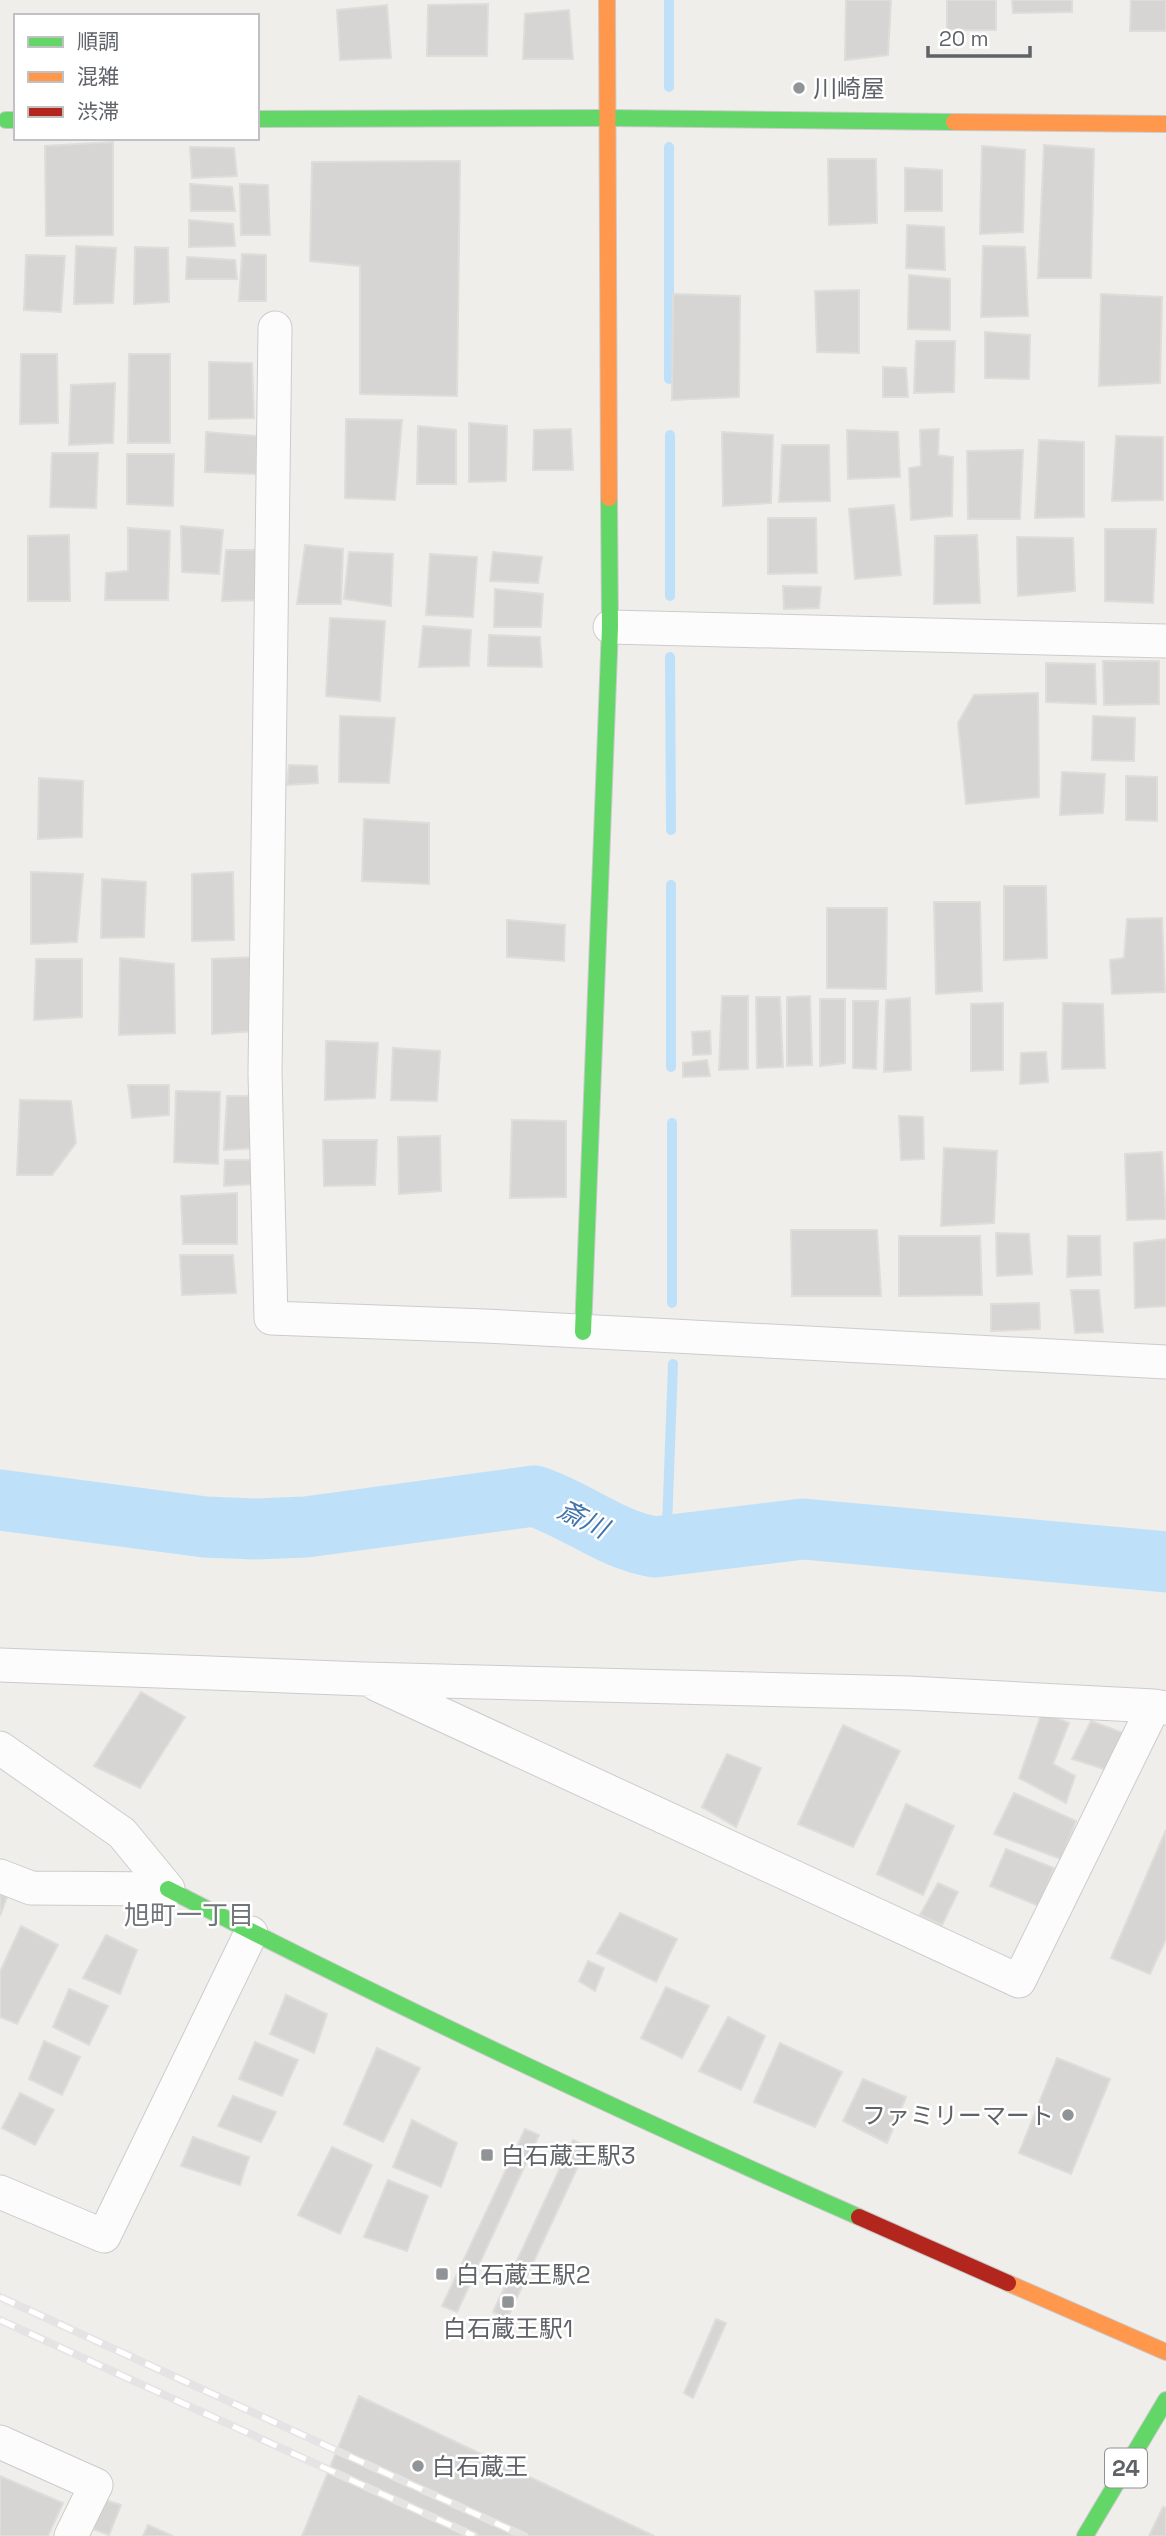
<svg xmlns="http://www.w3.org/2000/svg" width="1166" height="2536" font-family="'Space Grotesk','Noto Sans JP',sans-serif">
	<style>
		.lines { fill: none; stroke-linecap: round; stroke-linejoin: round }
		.stream { stroke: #bfe0f9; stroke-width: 10 }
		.river { stroke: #bfe0f9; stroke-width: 61 }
		.building { fill: #d6d5d3; stroke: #deddd9; stroke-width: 2 }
		.street-casing { stroke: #cbcccc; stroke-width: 35 }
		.fast-casing { stroke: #cacacb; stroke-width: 18 }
		.slow-casing { stroke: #cacacb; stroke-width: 18 }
		.jam-casing { stroke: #cacacb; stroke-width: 18 }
		.street { stroke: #fdfcfc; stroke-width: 33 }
		.fast { stroke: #63d668; stroke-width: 16 }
		.slow { stroke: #ff974d; stroke-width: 16 }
		.jam { stroke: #b3261e; stroke-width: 16 }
		.rail-casing { stroke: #e4e4e4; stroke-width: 8 }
		.rail { stroke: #fff; stroke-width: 5; stroke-dasharray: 16; stroke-linecap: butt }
		.poi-dot { fill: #919496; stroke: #fff; stroke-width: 2.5 }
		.labels { text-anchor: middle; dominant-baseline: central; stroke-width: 5; stroke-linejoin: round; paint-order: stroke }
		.shield { fill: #fff; stroke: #8f9295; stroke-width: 2 }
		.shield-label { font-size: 23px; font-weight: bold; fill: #5f6368 }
		.poi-label { font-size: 24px; fill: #5f6368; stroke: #fff; text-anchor: start }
		.water-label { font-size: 26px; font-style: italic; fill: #4174aa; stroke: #fff }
		.neighbourhood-label { font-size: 26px; fill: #70757a; stroke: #fff }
	</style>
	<rect width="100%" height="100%" fill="#efeeea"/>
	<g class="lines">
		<path class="stream" d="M 669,87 L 669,0
			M 669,147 L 669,379
			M 670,596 L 670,435
			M 670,657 L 671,830
			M 671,885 L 671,1067
			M 672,1123 L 672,1303
			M 670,1547 L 667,1526 L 673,1364"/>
		<path class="river" d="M 0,1500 L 205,1527 L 255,1529 L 306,1527 L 534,1496 C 576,1509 610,1540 655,1547 L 803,1529 L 1166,1562"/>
	</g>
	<path class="building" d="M 846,0 L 891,0 L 888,55 L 845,60 Z
		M 947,0 L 996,0 L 996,30 L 947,30 Z
		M 1012,0 L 1072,0 L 1072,12 L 1013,13 Z
		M 1131,0 L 1166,0 L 1166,31 L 1130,31 Z
		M 488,4 L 487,56 L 427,56 L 428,5 Z
		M 387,5 L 391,58 L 340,60 L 337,10 Z
		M 569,10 L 573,59 L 523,59 L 525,14 Z
		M 113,142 L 113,235 L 46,236 L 45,146 Z
		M 1044,145 L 1094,149 L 1091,278 L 1038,278 Z
		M 982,146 L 1025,150 L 1023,232 L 980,234 Z
		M 190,147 L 234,148 L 237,176 L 192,178 Z
		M 828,159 L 876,159 L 877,223 L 829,225 Z
		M 460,161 L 457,396 L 360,394 L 360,266 L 310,261 L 312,162 Z
		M 905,168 L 942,170 L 942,211 L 905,211 Z
		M 190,184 L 232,187 L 235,211 L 191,211 Z
		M 240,184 L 268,185 L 270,235 L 241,235 Z
		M 189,220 L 233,224 L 235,246 L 189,247 Z
		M 907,225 L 944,227 L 945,270 L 906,268 Z
		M 76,246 L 116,248 L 113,303 L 74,304 Z
		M 983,246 L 1025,247 L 1028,316 L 981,317 Z
		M 135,247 L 168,248 L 169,302 L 134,304 Z
		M 242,254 L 266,255 L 266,301 L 239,301 Z
		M 26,255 L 65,256 L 61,312 L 24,310 Z
		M 187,257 L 235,260 L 237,279 L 186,279 Z
		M 909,275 L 950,279 L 950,330 L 908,329 Z
		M 859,290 L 859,353 L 817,352 L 815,291 Z
		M 673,294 L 740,296 L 739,397 L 672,400 Z
		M 1101,294 L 1162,297 L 1160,383 L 1099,386 Z
		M 985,332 L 1030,335 L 1029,379 L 985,378 Z
		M 916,341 L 955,341 L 954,392 L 914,393 Z
		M 21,354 L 57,354 L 58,423 L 20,424 Z
		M 129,354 L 170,354 L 170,443 L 128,443 Z
		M 209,362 L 252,363 L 254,418 L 209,419 Z
		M 883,367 L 906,368 L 908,397 L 883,397 Z
		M 115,383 L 113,443 L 69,445 L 71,385 Z
		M 346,419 L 402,420 L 395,500 L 345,498 Z
		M 469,423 L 507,426 L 506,481 L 469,482 Z
		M 418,426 L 456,430 L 456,484 L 417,484 Z
		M 571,429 L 573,470 L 533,470 L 534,430 Z
		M 939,429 L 938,455 L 953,457 L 952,516 L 911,520 L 909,468 L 921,466 L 920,430 Z
		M 847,430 L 898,432 L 900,477 L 848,479 Z
		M 206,432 L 257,436 L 256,474 L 205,472 Z
		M 722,432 L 773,435 L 771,503 L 723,506 Z
		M 1116,436 L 1163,437 L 1163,500 L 1112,501 Z
		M 1039,440 L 1084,442 L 1084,517 L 1035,518 Z
		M 782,445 L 829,445 L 830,501 L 779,502 Z
		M 1023,450 L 1020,519 L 968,519 L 967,451 Z
		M 52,453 L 98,453 L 96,508 L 50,507 Z
		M 127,454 L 174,454 L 173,506 L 127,504 Z
		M 894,505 L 901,575 L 855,579 L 849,509 Z
		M 768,518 L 816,518 L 817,573 L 768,574 Z
		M 181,526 L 223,530 L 219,574 L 182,572 Z
		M 128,528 L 170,531 L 168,600 L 105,600 L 106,573 L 128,571 Z
		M 1105,529 L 1156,529 L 1153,603 L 1105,601 Z
		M 69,535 L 70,601 L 28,601 L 28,536 Z
		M 977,535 L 980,603 L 934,604 L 935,536 Z
		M 1017,537 L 1073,538 L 1075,591 L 1018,596 Z
		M 305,545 L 343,549 L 341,604 L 297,604 Z
		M 226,550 L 261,550 L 262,600 L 222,601 Z
		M 349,552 L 393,554 L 391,606 L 344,599 Z
		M 493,552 L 542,557 L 538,583 L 490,581 Z
		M 430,554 L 477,557 L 473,617 L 426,615 Z
		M 783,586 L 821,587 L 819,608 L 784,609 Z
		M 495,589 L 543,594 L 541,627 L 494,627 Z
		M 330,618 L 385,621 L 380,701 L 326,696 Z
		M 423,626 L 471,630 L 469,666 L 419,667 Z
		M 489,635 L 540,637 L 542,667 L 488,666 Z
		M 1103,661 L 1159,661 L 1159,704 L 1104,705 Z
		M 1046,663 L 1095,664 L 1096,704 L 1046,702 Z
		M 1038,693 L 1039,797 L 966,804 L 958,723 L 974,695 Z
		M 340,716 L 395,718 L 389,783 L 339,782 Z
		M 1093,716 L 1135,718 L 1134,761 L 1092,760 Z
		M 289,765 L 317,766 L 318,783 L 287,785 Z
		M 1062,772 L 1105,774 L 1103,813 L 1060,815 Z
		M 1126,776 L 1157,777 L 1157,821 L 1126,820 Z
		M 39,778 L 83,781 L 82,837 L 38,839 Z
		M 364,819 L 429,823 L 429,884 L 362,881 Z
		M 31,872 L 83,874 L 77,942 L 31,944 Z
		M 233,872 L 234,940 L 192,941 L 192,874 Z
		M 102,879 L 146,882 L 144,937 L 101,938 Z
		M 1004,886 L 1046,886 L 1047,958 L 1004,960 Z
		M 934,902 L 980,902 L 982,991 L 936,994 Z
		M 827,908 L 887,908 L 886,989 L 827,988 Z
		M 1162,918 L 1165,992 L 1112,994 L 1110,960 L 1124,958 L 1127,919 Z
		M 507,920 L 565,925 L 564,961 L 507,957 Z
		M 255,957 L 256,1031 L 212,1034 L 212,959 Z
		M 120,958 L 174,964 L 175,1033 L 119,1035 Z
		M 36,959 L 82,959 L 82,1017 L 34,1020 Z
		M 722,996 L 748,996 L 748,1069 L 719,1070 Z
		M 810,996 L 812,1065 L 787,1066 L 787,997 Z
		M 756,997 L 780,997 L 783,1067 L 757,1068 Z
		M 910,998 L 911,1070 L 884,1072 L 886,1000 Z
		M 820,999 L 845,999 L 845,1063 L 820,1066 Z
		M 853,1001 L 878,1001 L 876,1069 L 853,1068 Z
		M 1003,1003 L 1003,1070 L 971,1071 L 971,1004 Z
		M 1063,1003 L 1103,1004 L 1105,1068 L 1062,1069 Z
		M 710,1031 L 711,1054 L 693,1055 L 692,1032 Z
		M 326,1041 L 378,1043 L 375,1098 L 325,1100 Z
		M 393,1048 L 440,1051 L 437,1101 L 391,1100 Z
		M 1046,1052 L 1048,1082 L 1020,1084 L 1021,1053 Z
		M 707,1060 L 710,1076 L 683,1077 L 683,1063 Z
		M 128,1085 L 169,1085 L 169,1115 L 132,1118 Z
		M 176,1091 L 220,1092 L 218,1164 L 174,1162 Z
		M 227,1096 L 255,1096 L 256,1148 L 224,1150 Z
		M 20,1100 L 71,1101 L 76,1143 L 52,1175 L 17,1175 Z
		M 899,1116 L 923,1117 L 924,1159 L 901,1160 Z
		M 512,1120 L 566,1121 L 566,1197 L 510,1198 Z
		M 440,1136 L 441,1191 L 399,1194 L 398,1137 Z
		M 323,1140 L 377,1140 L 375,1185 L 324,1186 Z
		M 944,1148 L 997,1151 L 994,1223 L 941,1226 Z
		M 1162,1152 L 1166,1219 L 1127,1220 L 1125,1154 Z
		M 225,1160 L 257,1160 L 256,1184 L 224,1186 Z
		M 237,1193 L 237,1244 L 183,1244 L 181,1196 Z
		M 791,1230 L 877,1230 L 881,1296 L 792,1296 Z
		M 996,1233 L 1029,1234 L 1032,1274 L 997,1276 Z
		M 899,1236 L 980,1236 L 982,1295 L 899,1296 Z
		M 1068,1236 L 1100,1236 L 1101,1275 L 1067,1277 Z
		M 1166,1239 L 1166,1306 L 1135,1308 L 1134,1243 Z
		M 180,1255 L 233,1255 L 236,1293 L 182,1295 Z
		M 1071,1290 L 1099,1290 L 1103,1332 L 1075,1333 Z
		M 1039,1303 L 1040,1329 L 991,1331 L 991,1304 Z
		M 141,1692 L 185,1717 L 140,1788 L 94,1766 Z
		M 1042,1712 L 1069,1723 L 1053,1764 L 1075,1776 L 1066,1803 L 1019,1778 Z
		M 1091,1721 L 1126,1734 L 1113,1772 L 1072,1759 Z
		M 843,1725 L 900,1751 L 853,1847 L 798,1824 Z
		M 727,1754 L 761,1768 L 736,1827 L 702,1807 Z
		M 1014,1793 L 1076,1821 L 1061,1859 L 994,1834 Z
		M 906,1804 L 954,1826 L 923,1895 L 877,1874 Z
		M 1166,1830 L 1166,1939 L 1150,1974 L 1111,1958 Z
		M 1006,1849 L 1054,1868 L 1039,1906 L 990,1886 Z
		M 938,1883 L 958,1892 L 942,1925 L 920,1915 Z
		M 0,1894 L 7,1897 L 0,1916 Z
		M 620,1913 L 677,1939 L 656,1982 L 597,1953 Z
		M 21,1926 L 58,1945 L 17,2024 L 0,2017 L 0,1972 Z
		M 106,1935 L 137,1950 L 120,1994 L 83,1978 Z
		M 588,1961 L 604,1968 L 595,1991 L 579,1981 Z
		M 666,1987 L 709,2006 L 682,2058 L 641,2038 Z
		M 69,1989 L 108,2006 L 89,2045 L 53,2027 Z
		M 286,1995 L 327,2014 L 314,2053 L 270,2034 Z
		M 728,2017 L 765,2036 L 741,2090 L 699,2071 Z
		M 44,2041 L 80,2057 L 62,2095 L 29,2079 Z
		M 255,2042 L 298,2060 L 282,2096 L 239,2079 Z
		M 780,2043 L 842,2072 L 815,2127 L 754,2102 Z
		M 377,2048 L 420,2068 L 383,2142 L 344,2124 Z
		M 1057,2058 L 1110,2079 L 1071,2174 L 1019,2153 Z
		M 863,2079 L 906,2097 L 887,2143 L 843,2121 Z
		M 20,2093 L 54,2110 L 35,2145 L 2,2128 Z
		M 233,2096 L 276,2112 L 261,2142 L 218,2126 Z
		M 412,2120 L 457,2143 L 441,2187 L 393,2167 Z
		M 525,2129 L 539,2135 L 457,2312 L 442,2306 Z
		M 193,2137 L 249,2157 L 240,2185 L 181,2166 Z
		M 573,2140 L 587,2147 L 507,2319 L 493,2312 Z
		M 332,2147 L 372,2165 L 340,2234 L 298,2215 Z
		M 388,2180 L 428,2196 L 407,2251 L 364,2237 Z
		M 716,2319 L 726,2323 L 693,2398 L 684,2393 Z
		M 359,2396 L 654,2536 L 302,2536 Z
		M 0,2476 L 63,2503 L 48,2536 L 0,2536 Z
		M 99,2498 L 121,2505 L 109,2535 L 87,2527 Z
		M 1163,2507 L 1166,2508 L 1166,2536 L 1149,2536 Z
		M 148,2525 L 173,2536 L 143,2536 Z"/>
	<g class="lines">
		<g class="street-casing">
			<path id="street" d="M 275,328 L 265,1073 L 271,1318 L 485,1326 L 1166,1362
				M 610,627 L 1166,641
				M 0,1665 L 364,1679 L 909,1693 L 1154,1706 L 1166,1708
				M 376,1684 L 1019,1981 L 1154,1706
				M 0,1748 L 122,1833 L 168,1889
				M 0,1876 L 31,1888 L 168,1889
				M 0,2192 L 104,2236 L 251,1933
				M 0,2442 L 96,2485 L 71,2536"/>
		</g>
		<g class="fast-casing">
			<path id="fast" d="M 257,119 L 608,118 L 954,122
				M 6,120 L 16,120
				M 583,1332 L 610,627 L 609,498
				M 168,1889 C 395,2006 625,2114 859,2217
				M 1085,2536 L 1166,2400"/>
		</g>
		<g class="slow-casing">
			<path id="slow" d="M 607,0 L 609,498
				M 954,122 L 1166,124
				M 1008,2283 L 1166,2352"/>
		</g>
		<g class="jam-casing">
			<path id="jam" d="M 859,2217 L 1008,2283"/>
		</g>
		<use href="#street" class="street"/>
		<use href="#fast" class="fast"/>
		<use href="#slow" class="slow"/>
		<use href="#jam" class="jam"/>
		<g class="rail-casing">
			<path id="rail" d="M 0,2297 L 524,2536
				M 0,2320 L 474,2536"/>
		</g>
		<use href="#rail" class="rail"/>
	</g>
	<g class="poi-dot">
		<circle cx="799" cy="88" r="7"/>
		<circle cx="1068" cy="2115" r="7"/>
		<rect x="480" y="2148" width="14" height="14" rx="3.5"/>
		<rect x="435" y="2267" width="14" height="14" rx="3.5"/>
		<rect x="501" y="2295" width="14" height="14" rx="3.5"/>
		<circle cx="418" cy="2466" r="7"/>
	</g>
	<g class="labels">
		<rect class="shield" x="1105" y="2448.5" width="42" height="39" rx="5"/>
		<g class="shield-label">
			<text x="1126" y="2468">24</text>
		</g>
		<g class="poi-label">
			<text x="813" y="88">川崎屋</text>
			<text x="1054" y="2115" text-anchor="end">ファミリーマート</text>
			<text x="501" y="2155">白石蔵王駅3</text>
			<text x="456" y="2274">白石蔵王駅2</text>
			<text x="508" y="2328" text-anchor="middle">白石蔵王駅1</text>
			<text x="432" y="2466">白石蔵王</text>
		</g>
		<g class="water-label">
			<text transform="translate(583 1519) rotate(26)">斎川</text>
		</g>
		<g class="neighbourhood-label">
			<text x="189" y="1915">旭町一丁目</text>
		</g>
	</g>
	<rect x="14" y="14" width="245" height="126" fill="#ffffff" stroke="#bfc1c3" stroke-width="2"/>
	<rect x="28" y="37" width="35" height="10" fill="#63d668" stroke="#bfc1c3" stroke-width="2"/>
	<text x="77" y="49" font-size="21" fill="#5f6368">順調</text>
	<rect x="28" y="72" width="35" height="10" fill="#ff974d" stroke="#bfc1c3" stroke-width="2"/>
	<text x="77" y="84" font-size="21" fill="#5f6368">混雑</text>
	<rect x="28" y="107" width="35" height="10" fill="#b3261e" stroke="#bfc1c3" stroke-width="2"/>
	<text x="77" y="119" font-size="21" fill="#5f6368">渋滞</text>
	<path d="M928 46v10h102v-10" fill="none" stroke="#5f6368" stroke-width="3.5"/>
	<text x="939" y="46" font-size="21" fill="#5f6368" stroke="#ffffff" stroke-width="5" paint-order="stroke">20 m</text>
</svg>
